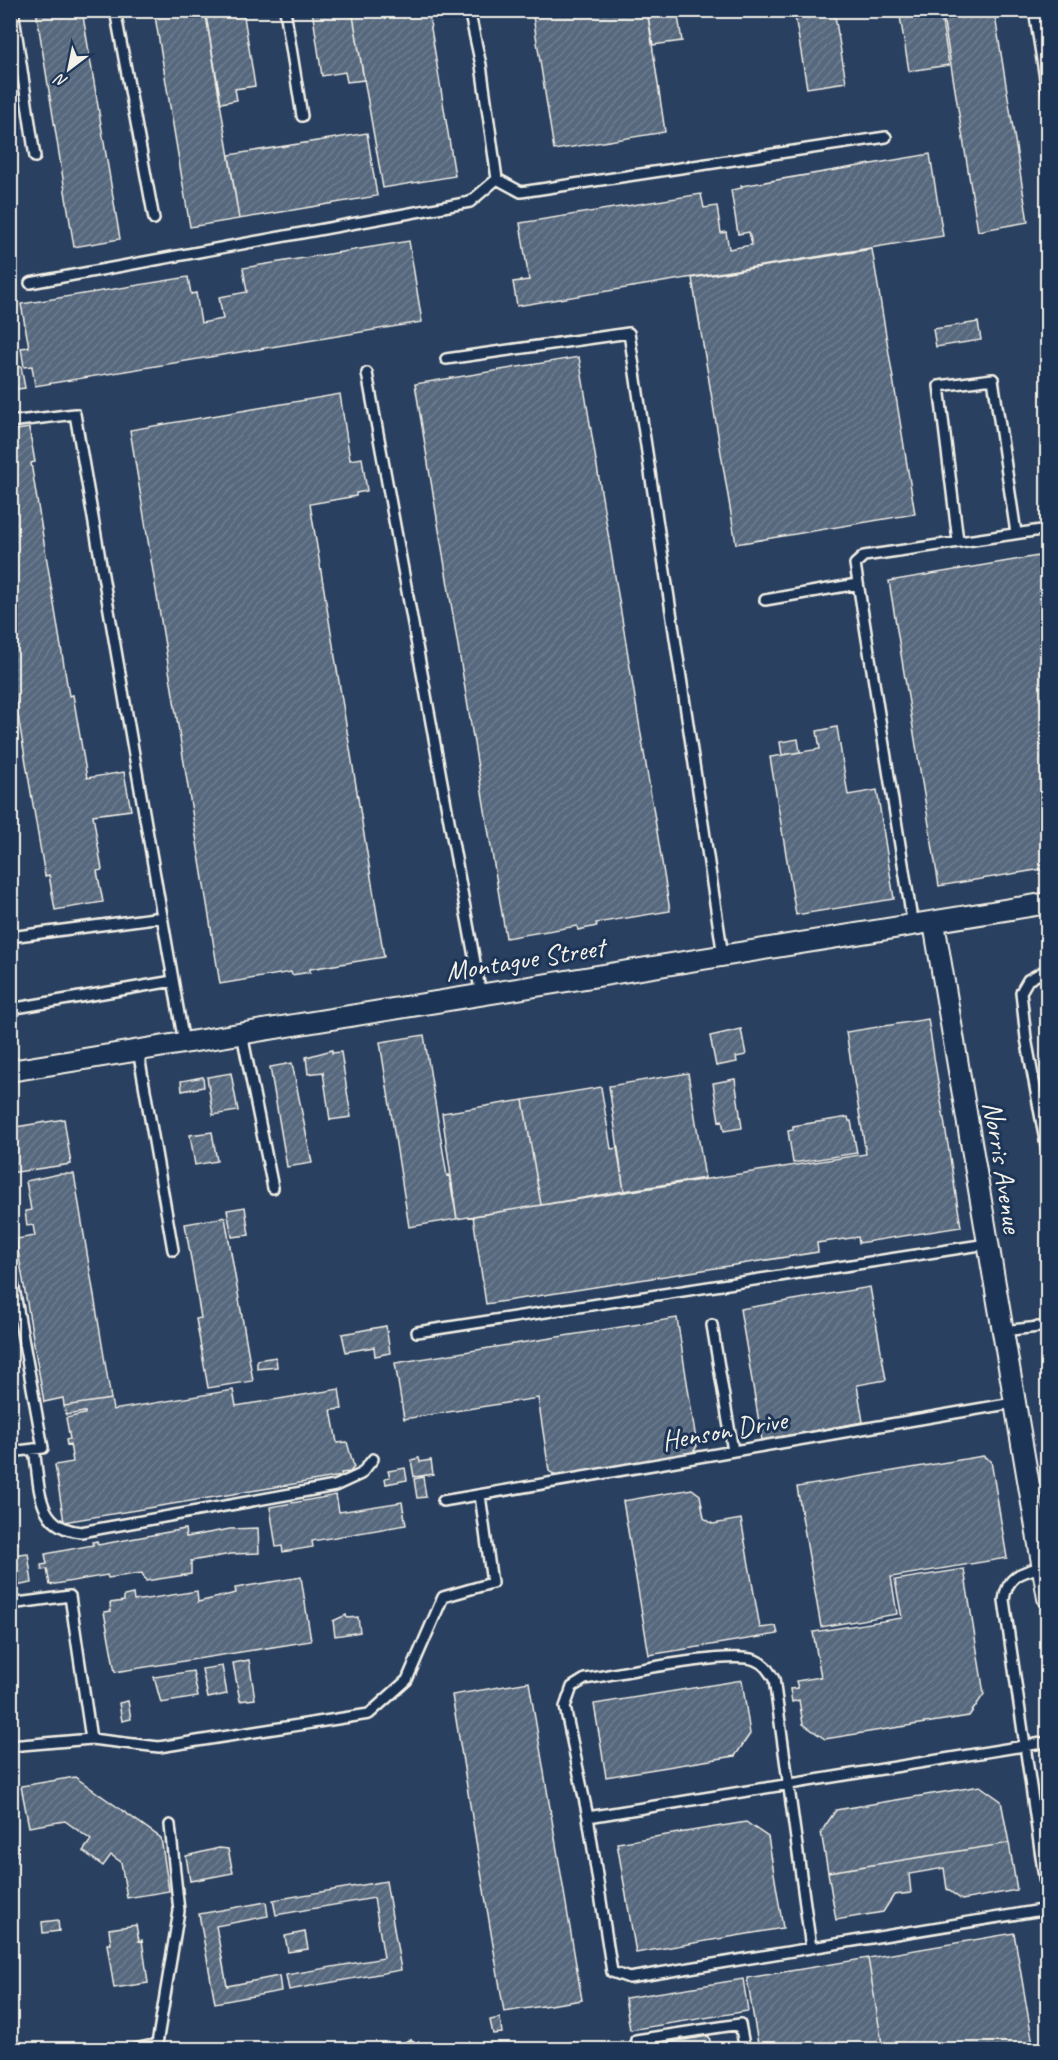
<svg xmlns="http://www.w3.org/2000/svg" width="1058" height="2060" font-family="Caveat,sans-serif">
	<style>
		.building { fill: url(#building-hatch); stroke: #f4f1e8; stroke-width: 1.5 }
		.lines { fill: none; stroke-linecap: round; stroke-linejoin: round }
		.service-casing { stroke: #f4f1e8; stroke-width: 14 }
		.minor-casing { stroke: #f4f1e8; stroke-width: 24 }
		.service { stroke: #1d3557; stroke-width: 9 }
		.minor { stroke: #1d3557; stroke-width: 20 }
		.labels { text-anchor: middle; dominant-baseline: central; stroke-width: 6; stroke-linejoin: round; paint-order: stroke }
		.street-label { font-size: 28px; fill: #f4f1e8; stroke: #1d3557 }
	</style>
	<defs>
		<pattern id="building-hatch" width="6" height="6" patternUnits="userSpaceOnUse" patternTransform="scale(1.5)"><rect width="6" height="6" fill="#56677d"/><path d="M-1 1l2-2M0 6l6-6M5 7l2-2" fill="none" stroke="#6f7d8f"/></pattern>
	</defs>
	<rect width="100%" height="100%" fill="#2a4060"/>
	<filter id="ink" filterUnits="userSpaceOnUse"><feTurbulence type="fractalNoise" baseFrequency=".0167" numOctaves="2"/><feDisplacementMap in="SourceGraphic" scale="12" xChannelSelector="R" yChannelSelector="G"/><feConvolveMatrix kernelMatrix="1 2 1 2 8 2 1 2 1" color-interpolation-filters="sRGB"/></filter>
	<g filter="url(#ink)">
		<path class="building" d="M 36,10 L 82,10 L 120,239 L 74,247 Z
			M 154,10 L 205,10 L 239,219 L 190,227 Z
			M 205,10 L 243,10 L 255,86 L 235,89 L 237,100 L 221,103 Z
			M 312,10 L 352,10 L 364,80 L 347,82 L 345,72 L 322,76 Z
			M 352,10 L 428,10 L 455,176 L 383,188 Z
			M 532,10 L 647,10 L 665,132 L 554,150 Z
			M 647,10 L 677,10 L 682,41 L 653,45 Z
			M 794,10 L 834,10 L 846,82 L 807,88 Z
			M 899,10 L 940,10 L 949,65 L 909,71 Z
			M 942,10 L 994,10 L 1028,222 L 978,231 Z
			M 367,133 L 377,196 L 239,219 L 229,155 Z
			M 930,154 L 943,236 L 517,306 L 513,282 L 529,280 L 520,223 L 701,194 L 704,208 L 717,206 L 721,233 L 726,232 L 729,249 L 752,245 L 749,232 L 738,234 L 731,190 L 742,188 L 741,186 Z
			M 409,241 L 422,322 L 35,386 L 32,366 L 24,367 L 21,348 L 29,347 L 21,304 L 188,277 L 191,294 L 196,293 L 201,323 L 223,319 L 219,297 L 247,292 L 243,268 Z
			M 872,249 L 915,514 L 736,544 L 692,278 Z
			M 978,322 L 981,340 L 936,347 L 933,329 Z
			M 579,357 L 670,911 L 596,923 L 597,926 L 578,930 L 577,926 L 506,938 L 415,384 Z
			M 21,366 L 25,388 L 10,390 L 10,368 Z
			M 340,394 L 350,460 L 362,458 L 367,491 L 356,493 L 356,496 L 310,504 L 384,957 L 310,969 L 310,972 L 292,975 L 291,972 L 220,984 L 130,430 Z
			M 29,428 L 35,462 L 31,463 L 69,696 L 73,695 L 87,778 L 124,772 L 131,810 L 93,815 L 102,870 L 97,871 L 103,902 L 55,910 L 49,875 L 45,876 L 10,668 L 10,431 Z
			M 1044,555 L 1048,579 L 1048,868 L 939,886 L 889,581 Z
			M 837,727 L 848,795 L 877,790 L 894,899 L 796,915 L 770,757 L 820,749 L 817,731 Z
			M 798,739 L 800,752 L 782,755 L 780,742 Z
			M 928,1019 L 961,1227 L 859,1243 L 858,1237 L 817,1243 L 818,1252 L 486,1304 L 473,1216 L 866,1154 L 846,1032 Z
			M 741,1029 L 746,1055 L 736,1057 L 737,1062 L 716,1066 L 710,1036 Z
			M 424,1035 L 447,1176 L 449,1175 L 457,1219 L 409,1227 L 380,1042 Z
			M 332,1050 L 332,1053 L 341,1052 L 351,1117 L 330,1120 L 323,1072 L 308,1074 L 306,1057 Z
			M 292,1063 L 312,1163 L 287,1167 L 270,1067 Z
			M 231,1073 L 238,1111 L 213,1115 L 207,1077 Z
			M 688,1073 L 705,1178 L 624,1191 L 609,1086 Z
			M 203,1077 L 204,1087 L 182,1091 L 181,1081 Z
			M 735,1079 L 742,1128 L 724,1131 L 722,1120 L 719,1121 L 713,1083 Z
			M 601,1087 L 611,1149 L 617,1148 L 624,1191 L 541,1205 L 523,1100 Z
			M 523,1100 L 541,1205 L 457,1219 L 442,1113 Z
			M 848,1117 L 849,1121 L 851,1121 L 857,1153 L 793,1163 L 788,1131 L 793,1130 L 793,1126 Z
			M 64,1119 L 71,1164 L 10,1173 L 10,1128 Z
			M 212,1132 L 217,1161 L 195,1165 L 190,1135 Z
			M 59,1174 L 74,1174 L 111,1399 L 64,1406 L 63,1398 L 44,1402 L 16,1239 L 35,1236 L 33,1225 L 27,1226 L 25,1211 L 31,1210 L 26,1181 Z
			M 245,1207 L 249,1235 L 232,1237 L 227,1210 Z
			M 225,1217 L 253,1381 L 208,1388 L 196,1319 L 201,1318 L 185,1224 Z
			M 870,1287 L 886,1380 L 857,1385 L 863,1422 L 762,1440 L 740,1309 Z
			M 677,1318 L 697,1446 L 691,1456 L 558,1477 L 549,1471 L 538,1398 L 404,1419 L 395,1363 Z
			M 386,1326 L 390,1353 L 375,1356 L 374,1347 L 346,1352 L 342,1334 Z
			M 276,1357 L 277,1367 L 257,1369 L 257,1360 Z
			M 339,1389 L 342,1409 L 331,1410 L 337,1443 L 347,1442 L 354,1467 L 350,1472 L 341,1473 L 342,1476 L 64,1522 L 55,1465 L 73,1462 L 70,1444 L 67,1445 L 66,1440 L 70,1439 L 66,1418 L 85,1414 L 85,1412 L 66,1415 L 64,1406 L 111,1399 L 113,1410 L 233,1390 L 236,1406 Z
			M 983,1456 L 991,1461 L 1007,1558 L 891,1577 L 897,1614 L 821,1627 L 797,1487 Z
			M 419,1458 L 420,1462 L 431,1460 L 433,1474 L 414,1477 L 411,1460 Z
			M 405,1468 L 407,1480 L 386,1484 L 385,1478 L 390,1477 L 388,1471 Z
			M 423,1477 L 426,1497 L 417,1498 L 414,1479 Z
			M 692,1489 L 700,1495 L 704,1518 L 713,1524 L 741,1519 L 760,1628 L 776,1626 L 778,1634 L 649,1655 L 623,1501 Z
			M 336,1495 L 339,1512 L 402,1502 L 406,1525 L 312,1541 L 313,1547 L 283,1552 L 282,1546 L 276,1547 L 270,1507 Z
			M 10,1499 L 18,1544 L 10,1545 Z
			M 258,1528 L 259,1553 L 231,1554 L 191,1561 L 191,1574 L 146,1581 L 142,1573 L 108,1578 L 107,1575 L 50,1585 L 47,1569 L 42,1570 L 41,1565 L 47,1564 L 45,1554 L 93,1545 L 92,1542 L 97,1541 L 98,1545 L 185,1529 L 186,1537 L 230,1529 Z
			M 28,1553 L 32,1583 L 10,1587 L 10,1555 Z
			M 964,1569 L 984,1694 L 969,1716 L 825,1739 L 803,1724 L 799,1700 L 792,1702 L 790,1689 L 798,1688 L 796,1681 L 821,1677 L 813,1632 L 902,1618 L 895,1580 Z
			M 301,1577 L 311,1641 L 115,1672 L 104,1612 L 111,1611 L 110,1603 L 124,1601 L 124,1596 L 133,1594 L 134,1601 L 197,1591 L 198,1602 L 236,1593 L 235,1588 Z
			M 346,1615 L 347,1618 L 358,1617 L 360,1632 L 335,1636 L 333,1621 Z
			M 249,1660 L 255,1699 L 240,1701 L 233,1663 Z
			M 222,1666 L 227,1694 L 208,1698 L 202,1669 Z
			M 193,1671 L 198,1697 L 161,1703 L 154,1677 Z
			M 742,1680 L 750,1734 L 735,1756 L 606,1777 L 594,1704 Z
			M 529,1682 L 582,2000 L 504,2012 L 452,1695 Z
			M 128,1701 L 131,1719 L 122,1721 L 119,1703 Z
			M 75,1777 L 161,1838 L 169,1891 L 127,1898 L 121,1862 L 111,1855 L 103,1866 L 83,1851 L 91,1840 L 65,1821 L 29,1827 L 21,1786 Z
			M 980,1786 L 1001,1801 L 1009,1843 L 828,1872 L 821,1832 L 836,1810 Z
			M 12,1812 L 16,1855 L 10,1856 L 10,1813 Z
			M 746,1822 L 768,1837 L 783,1928 L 636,1953 L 617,1843 Z
			M 1009,1843 L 1017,1890 L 962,1900 L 947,1889 L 944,1868 L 909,1874 L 911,1893 L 894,1895 L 883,1912 L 836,1920 L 828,1872 Z
			M 219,1848 L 228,1849 L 233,1873 L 190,1881 L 186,1856 Z
			M 386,1881 L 401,1970 L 289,1990 L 286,1975 L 384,1958 L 374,1898 L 276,1915 L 273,1900 Z
			M 266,1902 L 268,1916 L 216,1926 L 227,1986 L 279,1976 L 281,1991 L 215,2003 L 199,1914 Z
			M 58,1920 L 59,1931 L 43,1933 L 42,1922 Z
			M 136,1925 L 139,1941 L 142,1940 L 148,1983 L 114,1988 L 107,1944 L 111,1944 L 109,1929 Z
			M 305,1932 L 308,1949 L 288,1952 L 285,1936 Z
			M 1014,1933 L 1034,2050 L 883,2050 L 868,1958 Z
			M 868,1958 L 883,2050 L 759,2050 L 747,1978 Z
			M 743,1979 L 748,2011 L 630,2030 L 625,1998 Z
			M 500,2018 L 502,2033 L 493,2034 L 490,2020 Z
			M 709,2036 L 712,2050 L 634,2050 L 634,2048 Z
			M 493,2043 L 493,2050 L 472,2050 L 472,2045 Z"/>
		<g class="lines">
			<g class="service-casing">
				<path id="service" d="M 13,10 L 35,157
					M 115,10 L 154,219
					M 285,10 L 302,116
					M 469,10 L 481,65 L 497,179 L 521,192 L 886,137
					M 1034,10 L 1048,97
					M 30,283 L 470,202 L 497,179
					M 446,359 L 629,333 L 723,956
					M 367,373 L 481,995
					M 10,422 L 75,414 L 184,1043
					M 958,541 L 939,386 L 993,379 L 1016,533
					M 765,600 L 857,584
					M 913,926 L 855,564 L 864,556 L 1048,529
					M 10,937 L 162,917
					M 1048,969 L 1028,980 L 1021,992 L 1026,1038 L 1048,1157
					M 10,1009 L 173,981
					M 242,1034 L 273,1188
					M 138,1050 L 173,1250
					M 10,1266 L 43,1448 L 10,1452
					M 712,1325 L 733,1451
					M 1002,1331 L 1048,1326
					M 417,1332 L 987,1244
					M 34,1449 C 40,1485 35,1528 81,1532 L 335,1486 L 361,1474 L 373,1459
					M 1028,1490 L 1048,1487
					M 443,1501 L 1013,1403
					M 1042,1567 C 1021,1572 1007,1576 1004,1600 L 1048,1905
					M 10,1604 L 70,1596 L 91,1739
					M 10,1746 L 91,1739 L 159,1747 L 369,1714 L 407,1680 L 443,1597 L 492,1583 L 480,1495
					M 588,1817 L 1048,1742
					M 811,1948 L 774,1679 C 768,1670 765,1664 755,1660 C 730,1650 617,1674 585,1679 L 572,1687 L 565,1707 L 588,1817 L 612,1972 L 629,1978 L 1048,1909
					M 636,2040 L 740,2024 L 745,2050
					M 410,2046 L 411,2050
					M 572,2048 L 572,2050
					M 131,2050 L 157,2044 L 179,1911 L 170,1825"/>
			</g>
			<g class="minor-casing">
				<path id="minor" d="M 934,923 L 1048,1598
					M 10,1071 L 1048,903"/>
			</g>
			<use href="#service" class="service"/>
			<use href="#minor" class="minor"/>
		</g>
	</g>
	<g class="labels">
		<g class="street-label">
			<text transform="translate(525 959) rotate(-9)">Montague Street</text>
			<text transform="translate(1003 1167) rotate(81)">Norris Avenue</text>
			<text transform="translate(724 1430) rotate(-10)">Henson Drive</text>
		</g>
	</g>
	<rect width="1058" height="2060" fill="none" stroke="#1d3557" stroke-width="36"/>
	<rect x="18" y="18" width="1022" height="2024" fill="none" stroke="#f4f1e8" stroke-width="2" filter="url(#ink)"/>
	<g transform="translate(69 69) rotate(212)" stroke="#1d3557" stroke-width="4.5" paint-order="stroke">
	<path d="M0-4.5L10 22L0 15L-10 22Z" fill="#f4f1e8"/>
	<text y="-9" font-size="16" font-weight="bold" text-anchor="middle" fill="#f4f1e8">N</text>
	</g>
</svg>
